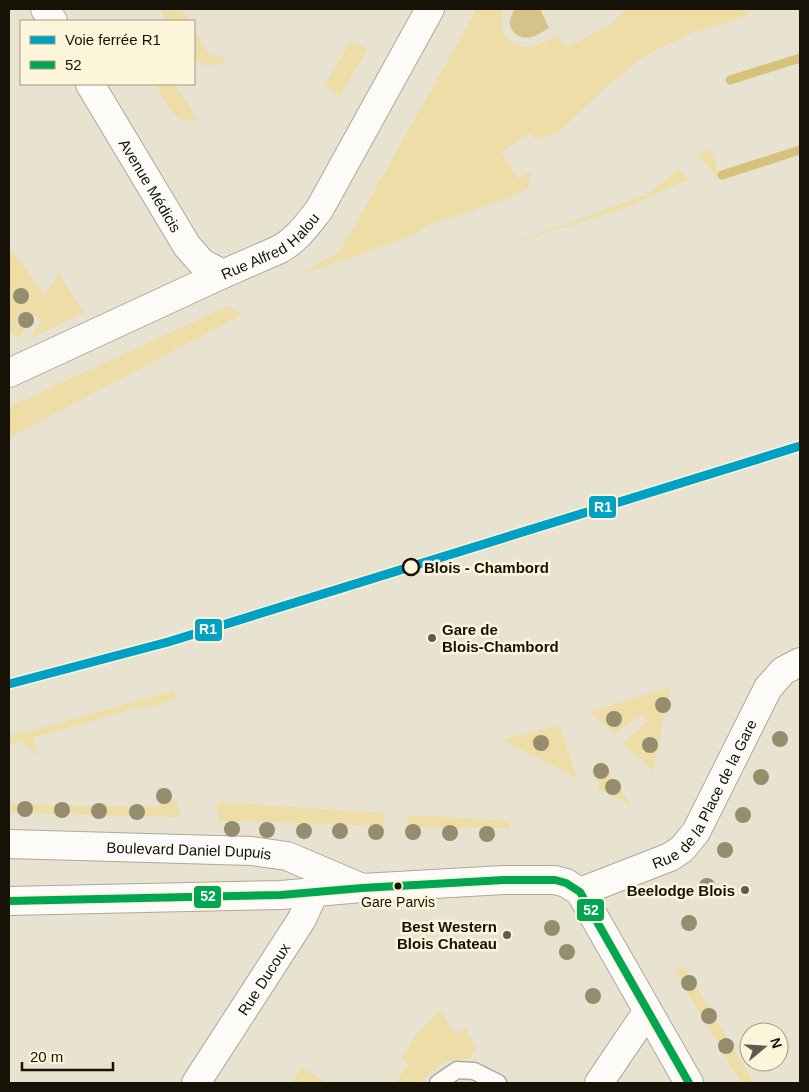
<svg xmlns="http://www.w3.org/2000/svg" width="809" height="1092" font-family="Arial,sans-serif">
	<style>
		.green { fill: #eedda6 }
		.forest { fill: #d5c387 }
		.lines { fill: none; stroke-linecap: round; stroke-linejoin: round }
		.stream { stroke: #d6c27b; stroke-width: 9 }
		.service-casing { stroke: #ada99b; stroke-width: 19 }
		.minor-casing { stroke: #ada99b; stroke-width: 30 }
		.secondary-casing { stroke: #ada99b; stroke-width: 30 }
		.primary-casing { stroke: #ada99b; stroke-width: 30 }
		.service { stroke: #fcfbf8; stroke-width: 16 }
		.minor { stroke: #fcfbf8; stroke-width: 28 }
		.secondary { stroke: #fcfbf8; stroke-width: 28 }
		.primary { stroke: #fcfbf8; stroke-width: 28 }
		.bus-1-casing { stroke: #fdf5da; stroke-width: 11 }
		.bus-1 { stroke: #00a651; stroke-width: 8 }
		.rail-1-casing { stroke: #fdf5da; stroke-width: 12 }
		.rail-1 { stroke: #01a1c4; stroke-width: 9 }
		.tree { fill: #968d6f }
		.stop-dot { fill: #fdf5da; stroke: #161207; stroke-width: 2.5 }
		.poi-dot { fill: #605b4d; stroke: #fdf5da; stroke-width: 2 }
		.bus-dot { fill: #161207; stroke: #fdf5da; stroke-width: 2 }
		.labels { text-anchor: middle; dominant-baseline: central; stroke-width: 5; stroke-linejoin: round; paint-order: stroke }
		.bus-label { font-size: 14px; fill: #161207; stroke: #fdf5da }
		.street-label { font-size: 15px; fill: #161207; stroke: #fdf5da }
		.stop-label { font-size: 15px; font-weight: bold; fill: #161207; stroke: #fdf5da; text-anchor: start }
		.poi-label { font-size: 15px; font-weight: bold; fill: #161207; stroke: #fdf5da; text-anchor: end }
		.line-badge { stroke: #fdf5da; stroke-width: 2 }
		.badge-label { font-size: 14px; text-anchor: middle; font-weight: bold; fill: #fff }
	</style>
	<rect width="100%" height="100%" fill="#e8e2d0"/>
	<path class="green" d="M 160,9 L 181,9 L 189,21 L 167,21 Z
		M 477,9 L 498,9 L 503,12 C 497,29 509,48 528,47 C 537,47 550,40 556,35 L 568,47 L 613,23 L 625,9 L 746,9 L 748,16 L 692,33 L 646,55 L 605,88 L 560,131 L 536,140 L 530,133 L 501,152 L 519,179 L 532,170 L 528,188 L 509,198 L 429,225 L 413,235 L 346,260 L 297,275 L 339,253 Z
		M 194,30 L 209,55 L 224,57 L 223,63 C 212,67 202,67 194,59 Z
		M 351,41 L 367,49 L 340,96 L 324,86 Z
		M 156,84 L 175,84 L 197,119 C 174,128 165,100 156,84 Z
		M 800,147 L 800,153 L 719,179 L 697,154 L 711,150 L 719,173 Z
		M 678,168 L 688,180 L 627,207 L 496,249 L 648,194 L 672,175 Z
		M 9,247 L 45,295 L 59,274 L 84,313 L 30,338 L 42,320 L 33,315 L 20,337 L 9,332 Z
		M 228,306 L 243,314 L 9,438 L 9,407 Z
		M 670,687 L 653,771 L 623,743 L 648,721 L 642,715 L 614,733 L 590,712 Z
		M 173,691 L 176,699 L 148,708 L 142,706 L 33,738 L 39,756 L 21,741 L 9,743 L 9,735 L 30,731 Z
		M 560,725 L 577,778 L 501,740 Z
		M 600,758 L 632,806 L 598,789 Z
		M 159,786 C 173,796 178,800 180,817 L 9,813 L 9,804 L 160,807 Z
		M 217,802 L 384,813 L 383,826 L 218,820 Z
		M 408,815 L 510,821 L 510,828 L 407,827 Z
		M 684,966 L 754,1083 L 741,1083 L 675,971 Z
		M 440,1010 L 455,1034 L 465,1028 L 476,1047 L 469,1059 C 446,1058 435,1065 422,1083 L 395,1083 L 409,1064 L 401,1059 L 416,1035 Z
		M 302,1067 L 327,1083 L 292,1083 Z"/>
	<path class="forest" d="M 515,9 L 540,9 L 549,28 C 543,31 537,36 531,37 C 520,40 508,31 510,20 C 511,16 513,12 515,9 Z"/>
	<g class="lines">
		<path class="stream" d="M 730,80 L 800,58
			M 722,175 L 800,150"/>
		<g class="service-casing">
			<path id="service" d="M 438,1083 L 457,1070 L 474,1071 L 498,1083"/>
		</g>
		<g class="minor-casing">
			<g id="minor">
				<path d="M 45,9 L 53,21"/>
				<path id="s1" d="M 90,84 L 187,246 L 202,263 L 223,274"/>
				<path id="s2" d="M 9,373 L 223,274 L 278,250 C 296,241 307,225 319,210 L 430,9"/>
				<path id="s3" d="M 580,892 L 670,857 L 682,849 L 696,832 L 768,688 L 783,671 L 800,662"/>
				<path id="s4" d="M 196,1083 L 302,919 L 323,873"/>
				<path d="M 599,1083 L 647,1012"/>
			</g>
		</g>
		<g class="secondary-casing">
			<path id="secondary" d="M 9,901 L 281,895 L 362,888"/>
		</g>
		<g class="primary-casing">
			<g id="primary">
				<path id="s5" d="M 9,844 L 252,851 L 287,856 L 362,888 L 504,880 L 555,880 L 566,883 L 580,892 L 689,1083"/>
			</g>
		</g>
		<use href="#service" class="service"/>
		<use href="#minor" class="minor"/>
		<use href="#secondary" class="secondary"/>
		<use href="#primary" class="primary"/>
		<g class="bus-1-casing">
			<path id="bus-1" d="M 9,901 L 281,895 L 362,888 L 504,880 L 555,880 L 566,883 L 580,892 L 689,1083"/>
		</g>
		<use href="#bus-1" class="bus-1"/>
		<g class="rail-1-casing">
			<path id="rail-1" d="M 9,684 L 168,642 L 800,446"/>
		</g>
		<use href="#rail-1" class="rail-1"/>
	</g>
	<g class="tree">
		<circle cx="21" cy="296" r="8"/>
		<circle cx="26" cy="320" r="8"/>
		<circle cx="663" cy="705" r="8"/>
		<circle cx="614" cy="719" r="8"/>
		<circle cx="780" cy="739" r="8"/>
		<circle cx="541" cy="743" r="8"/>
		<circle cx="650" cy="745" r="8"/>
		<circle cx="601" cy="771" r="8"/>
		<circle cx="761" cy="777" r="8"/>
		<circle cx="613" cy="787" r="8"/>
		<circle cx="164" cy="796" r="8"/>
		<circle cx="25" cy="809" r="8"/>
		<circle cx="62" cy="810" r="8"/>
		<circle cx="99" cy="811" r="8"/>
		<circle cx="137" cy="812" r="8"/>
		<circle cx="743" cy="815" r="8"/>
		<circle cx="232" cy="829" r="8"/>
		<circle cx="267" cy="830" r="8"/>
		<circle cx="304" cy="831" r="8"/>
		<circle cx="340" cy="831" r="8"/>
		<circle cx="376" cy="832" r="8"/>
		<circle cx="413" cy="832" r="8"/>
		<circle cx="450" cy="833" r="8"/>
		<circle cx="487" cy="834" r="8"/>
		<circle cx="725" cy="850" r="8"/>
		<circle cx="707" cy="886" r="8"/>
		<circle cx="689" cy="923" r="8"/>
		<circle cx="552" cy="928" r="8"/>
		<circle cx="567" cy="952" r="8"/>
		<circle cx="689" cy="983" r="8"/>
		<circle cx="593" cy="996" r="8"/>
		<circle cx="709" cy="1016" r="8"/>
		<circle cx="726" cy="1046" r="8"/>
	</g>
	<circle class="stop-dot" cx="411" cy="567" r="8"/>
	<g class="poi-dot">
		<circle cx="432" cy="638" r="5"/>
		<circle cx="745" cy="890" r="5"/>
		<circle cx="507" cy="935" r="5"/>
	</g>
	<circle class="bus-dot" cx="398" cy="886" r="4.5"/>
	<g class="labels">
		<g class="bus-label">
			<text x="398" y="902">Gare Parvis</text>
		</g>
		<g class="street-label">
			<text stroke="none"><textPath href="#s1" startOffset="118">Avenue Médicis</textPath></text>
			<text stroke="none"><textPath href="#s2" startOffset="291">Rue Alfred Halou</textPath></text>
			<text stroke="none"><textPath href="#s3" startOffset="168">Rue de la Place de la Gare</textPath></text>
			<text stroke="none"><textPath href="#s5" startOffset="180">Boulevard Daniel Dupuis</textPath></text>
			<text stroke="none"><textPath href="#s4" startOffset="124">Rue Ducoux</textPath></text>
		</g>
		<g class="stop-label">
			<text x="424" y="567">Blois - Chambord</text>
		</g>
		<g class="poi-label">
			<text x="442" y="629" text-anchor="start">Gare de<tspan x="442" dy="17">Blois-Chambord</tspan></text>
			<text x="735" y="890">Beelodge Blois</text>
			<text x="497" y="926">Best Western<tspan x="497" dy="17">Blois Chateau</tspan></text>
		</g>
	</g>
	<g class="line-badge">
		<rect x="588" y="495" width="29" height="24" rx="5" fill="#01a1c4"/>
		<rect x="194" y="618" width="29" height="24" rx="5" fill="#01a1c4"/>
		<rect x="193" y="885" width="29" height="24" rx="5" fill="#00a651"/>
		<rect x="576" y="898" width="29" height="24" rx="5" fill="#00a651"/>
	</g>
	<g class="badge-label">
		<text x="603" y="512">R1</text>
		<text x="208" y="634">R1</text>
		<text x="208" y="901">52</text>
		<text x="591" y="915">52</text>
	</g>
	<rect width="809" height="1092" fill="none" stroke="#161207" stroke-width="20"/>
	<rect x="20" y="20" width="175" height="65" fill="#fdf5da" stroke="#a19a86"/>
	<rect x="30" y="36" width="25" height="8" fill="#01a1c4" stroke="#a19a86"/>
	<text x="65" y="45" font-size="15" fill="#161207">Voie ferrée R1</text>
	<rect x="30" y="61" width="25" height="8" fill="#00a651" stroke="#a19a86"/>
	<text x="65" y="70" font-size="15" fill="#161207">52</text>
	<g transform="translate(764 1047) rotate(72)"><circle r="24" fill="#fdf5da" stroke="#a19a86"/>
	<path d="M0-4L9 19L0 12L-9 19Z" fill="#605b4d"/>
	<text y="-8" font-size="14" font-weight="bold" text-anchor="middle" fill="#161207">N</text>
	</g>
	<path d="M22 1062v8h91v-8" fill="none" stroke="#161207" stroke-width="2.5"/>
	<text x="30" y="1062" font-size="15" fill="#161207" stroke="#fdf5da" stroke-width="4" paint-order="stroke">20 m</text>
</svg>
